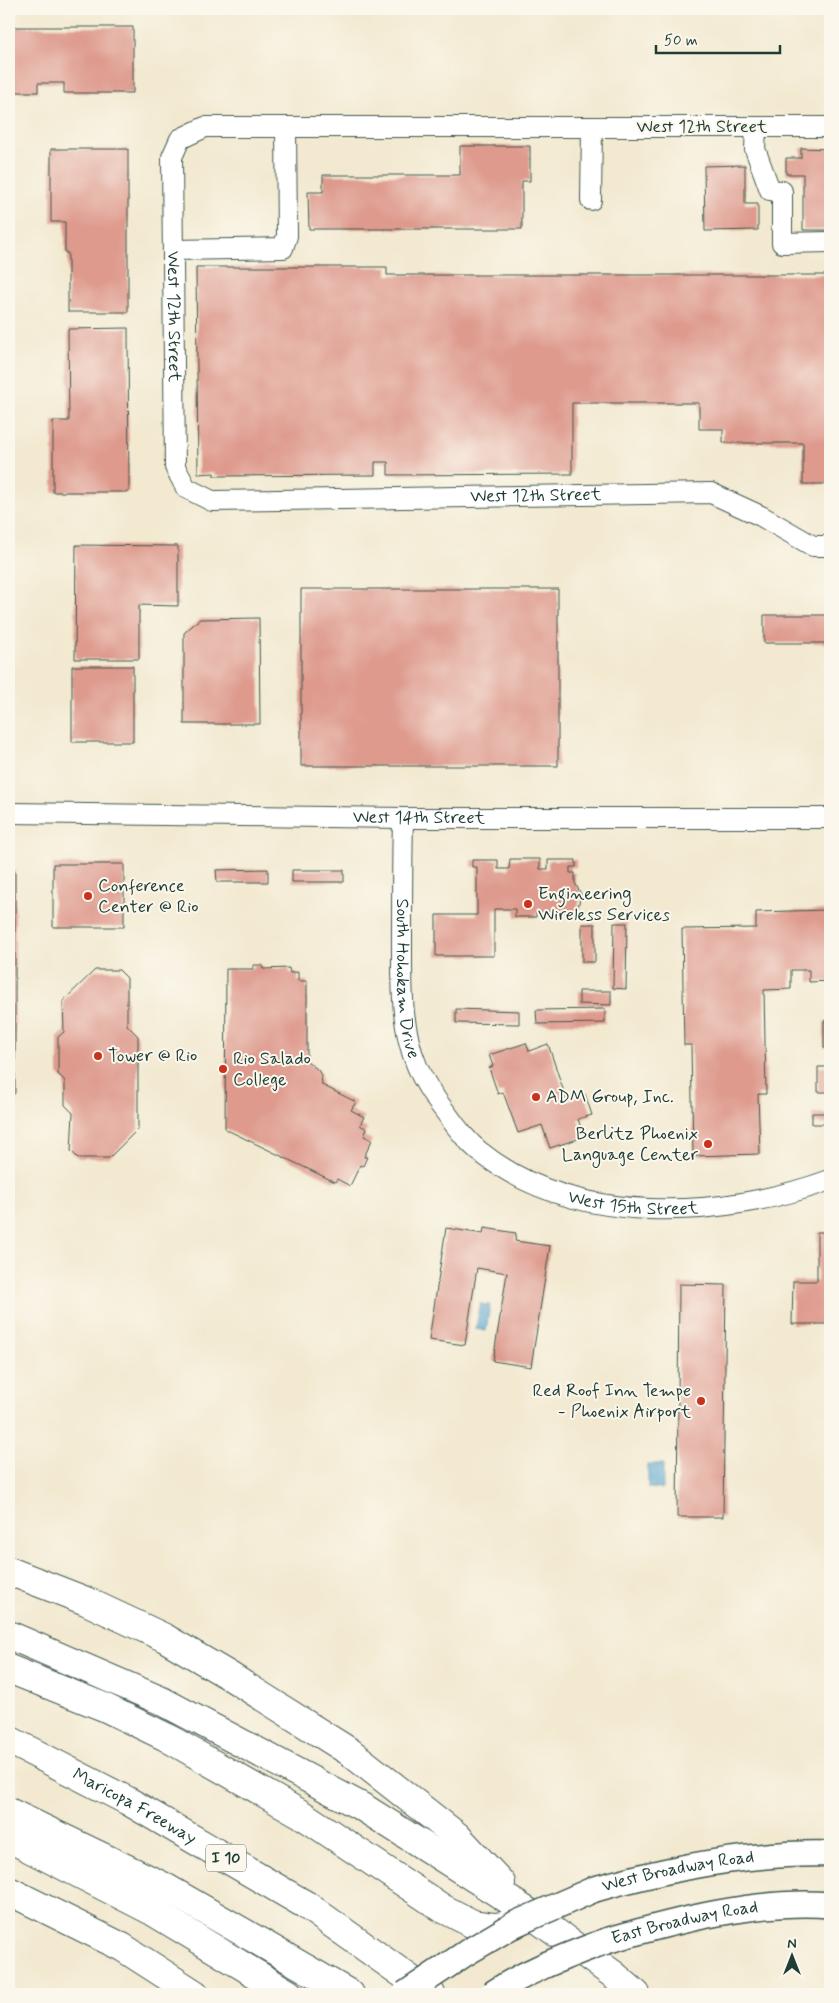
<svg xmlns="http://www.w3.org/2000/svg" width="839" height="2003" font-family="Mynerve,sans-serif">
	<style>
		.water { fill: #57a4d0; stroke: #3b7082 }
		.building { fill: #de9a8d }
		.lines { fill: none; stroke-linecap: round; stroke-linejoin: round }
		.minor-casing { stroke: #3f574b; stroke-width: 22 }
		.major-casing { stroke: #3f574b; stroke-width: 28 }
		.highway-casing { stroke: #3f574b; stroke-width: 30 }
		.minor { stroke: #fff; stroke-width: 20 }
		.major { stroke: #fff; stroke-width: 25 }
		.highway { stroke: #fff; stroke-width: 28 }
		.major-bridge-casing { stroke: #3f574b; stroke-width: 28; stroke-linecap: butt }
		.major-bridge { stroke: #fff; stroke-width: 25 }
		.poi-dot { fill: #c8321e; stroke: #fbf7ec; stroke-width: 2 }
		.labels { text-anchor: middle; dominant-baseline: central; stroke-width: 4; stroke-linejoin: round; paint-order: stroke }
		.shield { fill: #fbf7ec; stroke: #61756b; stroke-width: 1 }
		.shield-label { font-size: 16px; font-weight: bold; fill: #1f3d34 }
		.street-label { font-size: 18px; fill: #1f3d34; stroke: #fbf7ec }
		.poi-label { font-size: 18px; fill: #1f3d34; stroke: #fbf7ec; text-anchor: start }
	</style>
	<rect width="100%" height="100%" fill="#fbf7ec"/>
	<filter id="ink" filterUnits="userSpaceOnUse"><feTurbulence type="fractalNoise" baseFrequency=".02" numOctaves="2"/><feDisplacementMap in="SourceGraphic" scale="10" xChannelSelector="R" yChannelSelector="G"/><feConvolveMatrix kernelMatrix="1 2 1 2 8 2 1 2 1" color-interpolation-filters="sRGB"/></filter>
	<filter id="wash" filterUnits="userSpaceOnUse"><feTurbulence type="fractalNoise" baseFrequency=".0096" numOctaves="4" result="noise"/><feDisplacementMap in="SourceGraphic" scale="20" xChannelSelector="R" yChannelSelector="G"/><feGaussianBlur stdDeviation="1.12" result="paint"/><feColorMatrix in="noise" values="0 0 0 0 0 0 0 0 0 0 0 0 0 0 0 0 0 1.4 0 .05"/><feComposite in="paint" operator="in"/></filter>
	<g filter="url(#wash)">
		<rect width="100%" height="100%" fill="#f2e9d0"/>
		<path class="water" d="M 480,1304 L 490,1305 L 486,1331 L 476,1329 Z
			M 648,1464 L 663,1464 L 663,1489 L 648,1488 Z"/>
		<g id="blocks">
			<path class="building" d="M 9,27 L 133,27 L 133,93 L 64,93 L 64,83 L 38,83 L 38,92 L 9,92 Z
				M 460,146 L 530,146 L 530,181 L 522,181 L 522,229 L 309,229 L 308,192 L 323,192 L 323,175 L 460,175 Z
				M 801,148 L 830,149 L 830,230 L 803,230 L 803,174 L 786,174 L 786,158 L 801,158 Z
				M 51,149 L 128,149 L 128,312 L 68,312 L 68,253 L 65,253 L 65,222 L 51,222 Z
				M 745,165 L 745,204 L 758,204 L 758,230 L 705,231 L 704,166 Z
				M 196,267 L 387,267 L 387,275 L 830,275 L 830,484 L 803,484 L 803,443 L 723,443 L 723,429 L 699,429 L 699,403 L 572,403 L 572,474 L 388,475 L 388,462 L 375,462 L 375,475 L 214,476 L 214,473 L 198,474 Z
				M 128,328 L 129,492 L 53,492 L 53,421 L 69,421 L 68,329 Z
				M 76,545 L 178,546 L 178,606 L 139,605 L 139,659 L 75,659 Z
				M 301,589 L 558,589 L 558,766 L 301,766 Z
				M 764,615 L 830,615 L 830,643 L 764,643 Z
				M 259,618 L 260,724 L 184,724 L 184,633 L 200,619 Z
				M 72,666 L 133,666 L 133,742 L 72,742 Z
				M 510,859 L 540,859 L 540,869 L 548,869 L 548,860 L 576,860 L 576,867 L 570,867 L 570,873 L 575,873 L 575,883 L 581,894 L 577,912 L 536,912 L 536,917 L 515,917 L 515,909 L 494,909 L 494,956 L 436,956 L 436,915 L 477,915 L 477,867 L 472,867 L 472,860 L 498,860 L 498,869 L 509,869 Z
				M 53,864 L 124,864 L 124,927 L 53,927 Z
				M 9,866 L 15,872 L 15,1093 L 9,1098 Z
				M 268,869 L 268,882 L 217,882 L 216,870 Z
				M 292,870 L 344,870 L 344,882 L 292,882 Z
				M 830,903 L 830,981 L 809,982 L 809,970 L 791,970 L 791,989 L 764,990 L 766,1094 L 758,1094 L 760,1154 L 693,1156 L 691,1045 L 684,1045 L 682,929 L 756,928 L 756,912 L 827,910 Z
				M 614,923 L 627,923 L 626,989 L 613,988 Z
				M 582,924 L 595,924 L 595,962 L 582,962 Z
				M 253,965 L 262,965 L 263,969 L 289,968 L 290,973 L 298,972 L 298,981 L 307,981 L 307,1061 L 318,1070 L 321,1075 L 322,1085 L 356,1102 L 351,1110 L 364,1117 L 360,1125 L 367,1129 L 364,1136 L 372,1140 L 364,1157 L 367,1157 L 363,1166 L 360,1165 L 350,1186 L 337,1179 L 335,1182 L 225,1129 L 226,969 L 253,969 Z
				M 95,970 L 119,970 L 127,978 L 127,1025 L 138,1036 L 138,1129 L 109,1158 L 78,1158 L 71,1151 L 73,1113 L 65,1105 L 65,1081 L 58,1074 L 58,1037 L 64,1032 L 63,1001 Z
				M 579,991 L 611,991 L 611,1005 L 579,1004 Z
				M 456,1009 L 519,1011 L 519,1024 L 456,1023 Z
				M 605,1009 L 605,1023 L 537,1024 L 536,1010 Z
				M 824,1021 L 830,1021 L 830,1048 L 824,1048 Z
				M 526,1043 L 529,1051 L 548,1044 L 567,1101 L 585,1094 L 592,1115 L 578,1119 L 584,1137 L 550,1148 L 542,1125 L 518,1133 L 503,1092 L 498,1094 L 489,1068 L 493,1066 L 489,1055 Z
				M 818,1067 L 830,1067 L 830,1092 L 818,1092 Z
				M 812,1113 L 830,1113 L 830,1124 L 812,1124 Z
				M 446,1228 L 483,1234 L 484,1228 L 516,1233 L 515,1241 L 550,1246 L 531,1367 L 493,1361 L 507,1273 L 477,1268 L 465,1345 L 429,1340 Z
				M 817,1232 L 830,1232 L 830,1324 L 792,1324 L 793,1281 L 817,1281 Z
				M 679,1284 L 726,1285 L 723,1517 L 677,1517 Z"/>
		</g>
	</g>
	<g filter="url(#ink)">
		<use href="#blocks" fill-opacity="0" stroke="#3f574b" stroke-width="1"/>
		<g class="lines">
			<g class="minor-casing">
				<g id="minor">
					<path d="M 756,127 L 755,149 L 770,190 L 782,191 L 782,243 L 830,242"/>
					<path id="s1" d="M 830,127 L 205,127 L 180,139 L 172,157 L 175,467 L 186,488 L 212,501 L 711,493 L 761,516 L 813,546 L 830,546"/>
					<path d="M 591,200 L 592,127"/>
					<path d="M 173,250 L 283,248 L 287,236 L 286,127"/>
					<path id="s2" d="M 9,813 L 403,818 L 830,818"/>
					<path id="s3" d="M 403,818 C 402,861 402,904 402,946 C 402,987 401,1028 417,1066 C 424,1083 435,1099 447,1114 C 456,1127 467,1141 479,1151 C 574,1228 722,1219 830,1180"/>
				</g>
			</g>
			<g class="major-casing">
				<g id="major">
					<path id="s4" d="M 595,1889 C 672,1867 750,1852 830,1854"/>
					<path id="s5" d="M 606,1941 C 674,1921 759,1899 830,1905"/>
				</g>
			</g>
			<g class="highway-casing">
				<g id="highway">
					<path d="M 9,1571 L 86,1601 L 165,1638 L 228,1675 L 350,1752 L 457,1836 L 501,1883"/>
					<path d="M 9,1635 L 162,1701 L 364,1808 L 528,1912 L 614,1975 L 636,1994"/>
					<path d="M 9,1669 L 104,1707 L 166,1737 L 301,1814 L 442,1908 L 473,1924 L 495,1927 L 515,1924"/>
					<path id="s6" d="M 9,1740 L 128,1801 L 306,1905 L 431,1994"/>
					<path d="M 9,1812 L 163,1886 L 350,1994"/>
					<path d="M 9,1838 L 152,1911 L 289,1994"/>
					<path d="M 9,1891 L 122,1947 L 195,1994"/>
				</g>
			</g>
			<use href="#minor" class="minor"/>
			<use href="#major" class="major"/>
			<use href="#highway" class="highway"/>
			<g class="major-bridge-casing">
				<path id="major-bridge" d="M 405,1994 L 466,1953 L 515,1924 L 595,1889
					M 492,1994 C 527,1970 567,1956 606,1941"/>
			</g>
			<use href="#major-bridge" class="major-bridge"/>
		</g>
	</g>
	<g class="poi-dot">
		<circle cx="88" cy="896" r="5"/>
		<circle cx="528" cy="904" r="5"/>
		<circle cx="98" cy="1056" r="5"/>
		<circle cx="223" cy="1069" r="5"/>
		<circle cx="536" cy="1097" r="5"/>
		<circle cx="708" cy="1144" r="5"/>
		<circle cx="701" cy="1401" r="5"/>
	</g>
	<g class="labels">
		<rect class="shield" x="206" y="1844.5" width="40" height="27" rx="4"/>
		<g class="shield-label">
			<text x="226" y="1858">I 10</text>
		</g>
		<g class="street-label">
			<text x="702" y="127">West 12th Street</text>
			<text stroke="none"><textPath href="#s1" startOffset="832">West 12th Street</textPath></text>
			<text stroke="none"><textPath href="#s1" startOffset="1359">West 12th Street</textPath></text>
			<text stroke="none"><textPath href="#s2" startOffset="410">West 14th Street</textPath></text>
			<text stroke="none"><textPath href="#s3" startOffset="161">South Hohokam Drive</textPath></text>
			<text stroke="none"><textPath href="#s3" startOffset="522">West 15th Street</textPath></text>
			<text stroke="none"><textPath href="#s6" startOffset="142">Maricopa Freeway</textPath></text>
			<text stroke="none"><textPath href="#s4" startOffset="85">West Broadway Road</textPath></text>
			<text stroke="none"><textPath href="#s5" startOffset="81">East Broadway Road</textPath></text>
		</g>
		<g class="poi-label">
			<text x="98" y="886">Conference<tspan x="98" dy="21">Center @ Rio</tspan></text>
			<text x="538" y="894">Engineering<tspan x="538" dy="21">Wireless Services</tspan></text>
			<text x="108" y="1056">Tower @ Rio</text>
			<text x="233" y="1059">Rio Salado<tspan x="233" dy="21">College</tspan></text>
			<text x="546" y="1097">ADM Group, Inc.</text>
			<text x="698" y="1134" text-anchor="end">Berlitz Phoenix<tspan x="698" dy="21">Language Center</tspan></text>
			<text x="691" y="1391" text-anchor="end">Red Roof Inn Tempe<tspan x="691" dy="21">- Phoenix Airport</tspan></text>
		</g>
	</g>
	<rect width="839" height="2003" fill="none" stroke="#fbf7ec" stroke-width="30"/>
	<g transform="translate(792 1956)" stroke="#fbf7ec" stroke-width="4" paint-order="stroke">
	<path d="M0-4L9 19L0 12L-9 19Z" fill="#1f3d34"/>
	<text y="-8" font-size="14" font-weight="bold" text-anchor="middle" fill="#1f3d34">N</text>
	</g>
	<path d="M656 45v8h124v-8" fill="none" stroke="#1f3d34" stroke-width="2.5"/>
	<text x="664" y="45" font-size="15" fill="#1f3d34" stroke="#fbf7ec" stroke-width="4" paint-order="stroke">50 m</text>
</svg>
